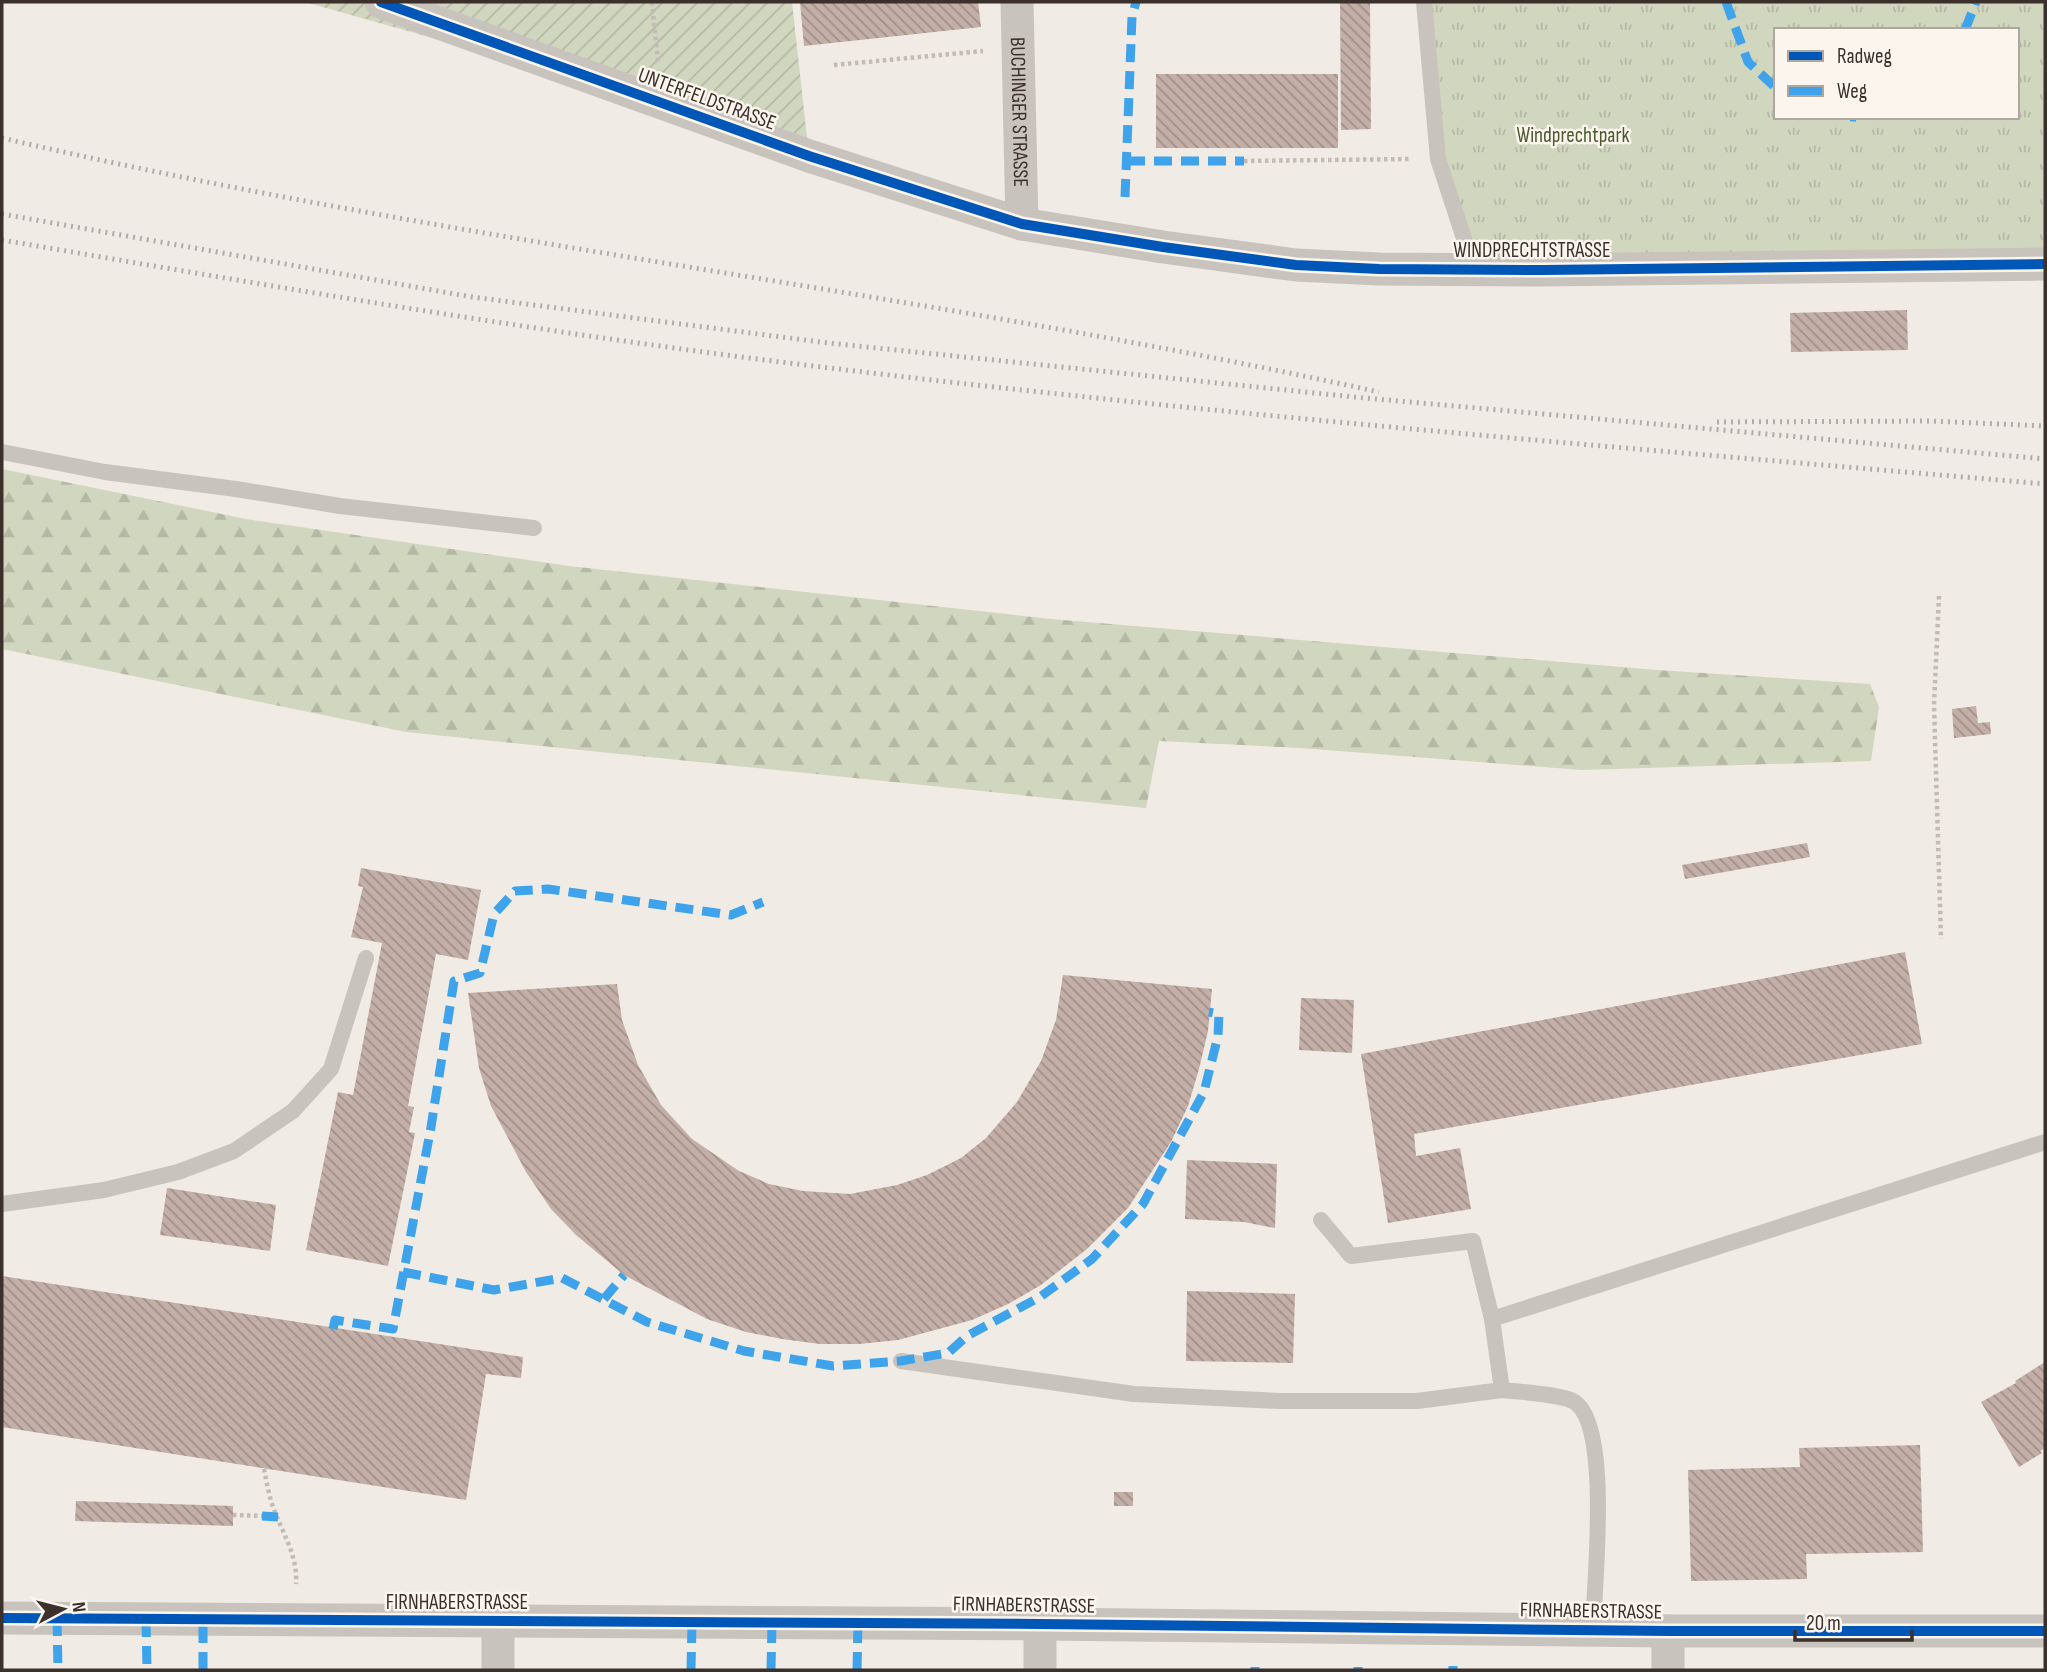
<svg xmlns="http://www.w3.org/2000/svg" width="2047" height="1672" font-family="'Sofia Sans Condensed',sans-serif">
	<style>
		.grass { fill: url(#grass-tufts); fill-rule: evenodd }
		.forest { fill: url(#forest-firs) }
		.garden { fill: url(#garden-furrows) }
		.building { fill: url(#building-back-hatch) }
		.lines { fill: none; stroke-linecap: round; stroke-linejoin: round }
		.path { stroke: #c2bbb6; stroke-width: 4.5; stroke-dasharray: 3.5 3.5; stroke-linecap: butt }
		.lane { stroke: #c9c3be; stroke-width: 16 }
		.street { stroke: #c9c3be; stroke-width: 33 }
		.rail { stroke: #b1aca8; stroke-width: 5; stroke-dasharray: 2 5; stroke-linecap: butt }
		.quiet { stroke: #3fa3eb; stroke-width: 9; stroke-dasharray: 18 9; stroke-linecap: butt }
		.cycleway-casing { stroke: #fbf5ee; stroke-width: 15 }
		.cycleway { stroke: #0057b8; stroke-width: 10 }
		.labels { text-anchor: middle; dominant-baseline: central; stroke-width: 5; stroke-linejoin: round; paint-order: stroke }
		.street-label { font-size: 21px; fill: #3b302b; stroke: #fbf5ee }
		.park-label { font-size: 21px; fill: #4a5a2e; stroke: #fbf5ee }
	</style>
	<defs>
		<pattern id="grass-tufts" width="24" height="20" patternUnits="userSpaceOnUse" patternTransform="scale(1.75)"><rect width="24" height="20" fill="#d1d6bf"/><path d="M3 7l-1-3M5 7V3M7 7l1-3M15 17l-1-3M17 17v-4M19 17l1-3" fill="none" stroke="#b4b8a4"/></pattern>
		<pattern id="forest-firs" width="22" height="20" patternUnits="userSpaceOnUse" patternTransform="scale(1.75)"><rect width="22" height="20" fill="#d1d6bf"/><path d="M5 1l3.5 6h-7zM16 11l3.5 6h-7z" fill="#b4b8a4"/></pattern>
		<pattern id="garden-furrows" width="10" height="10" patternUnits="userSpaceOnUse" patternTransform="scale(1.75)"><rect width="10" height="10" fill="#d1d6bf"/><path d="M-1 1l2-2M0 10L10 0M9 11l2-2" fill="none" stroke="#b4b8a4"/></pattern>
		<pattern id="building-back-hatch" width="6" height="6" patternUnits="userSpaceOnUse" patternTransform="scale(1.75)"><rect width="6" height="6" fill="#c3afa7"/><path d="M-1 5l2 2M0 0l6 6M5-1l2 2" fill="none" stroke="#a08f88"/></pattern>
	</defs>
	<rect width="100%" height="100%" fill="#f0ebe5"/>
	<path class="grass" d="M 1424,2 L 2045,2 L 2045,264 L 1474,269 L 1438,159 ZM 1776,30 L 2017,30 L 2017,117 L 1776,117 Z"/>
	<path class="forest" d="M 2,469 L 246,519 L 569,566 L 1051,619 L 1657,670 L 1870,684 L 1879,707 L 1871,761 L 1582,770 L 1300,748 L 1159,741 L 1146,808 L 406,732 L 2,649 Z"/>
	<path class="garden" d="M 305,2 L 792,2 L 809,156 L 651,100 Z"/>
	<path class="building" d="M 800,2 L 978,2 L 981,27 L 804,46 Z
		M 1340,3 L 1370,3 L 1371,129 L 1341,130 Z
		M 1156,74 L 1338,74 L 1338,148 L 1156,148 Z
		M 1907,310 L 1908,350 L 1791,352 L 1790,313 Z
		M 1976,706 L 1978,723 L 1990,722 L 1991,734 L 1954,738 L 1952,709 Z
		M 1807,843 L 1810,857 L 1685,879 L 1682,865 Z
		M 361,868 L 481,890 L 468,960 L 436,954 L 408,1106 L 414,1107 L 409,1132 L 415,1133 L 388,1266 L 306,1250 L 338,1092 L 353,1095 L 382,943 L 351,937 L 363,887 L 358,886 Z
		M 1905,952 L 1922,1044 L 1414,1134 L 1416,1156 L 1460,1148 L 1471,1209 L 1388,1223 L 1361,1054 Z
		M 1063,975 L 1212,989 L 1208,1031 L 1199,1069 L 1188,1106 L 1171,1142 L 1128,1208 L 1087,1249 L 1041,1285 L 1008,1304 L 972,1320 L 898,1340 L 859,1344 L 820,1344 L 782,1339 L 746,1332 L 707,1319 L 624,1275 L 576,1235 L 551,1209 L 526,1172 L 491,1106 L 479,1068 L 468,993 L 617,984 L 622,1020 L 638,1065 L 661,1105 L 692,1139 L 739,1171 L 769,1184 L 803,1191 L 850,1194 L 897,1185 L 927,1175 L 961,1158 L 986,1138 L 1017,1102 L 1041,1061 L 1056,1020 Z
		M 1301,998 L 1354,1000 L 1352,1053 L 1299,1050 Z
		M 1187,1160 L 1277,1164 L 1275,1228 L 1244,1222 L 1185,1219 Z
		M 167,1188 L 276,1205 L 270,1251 L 160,1235 Z
		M 2,1276 L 523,1357 L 521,1378 L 486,1374 L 466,1500 L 2,1427 Z
		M 1187,1291 L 1295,1294 L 1293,1363 L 1186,1361 Z
		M 2045,1362 L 2045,1448 L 2040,1451 L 2042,1453 L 2019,1467 L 1981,1402 L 2016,1383 L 2015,1381 Z
		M 1920,1445 L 1923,1552 L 1806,1554 L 1807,1579 L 1691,1581 L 1688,1470 L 1800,1467 L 1799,1448 Z
		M 1114,1492 L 1133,1492 L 1133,1506 L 1114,1506 Z
		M 76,1501 L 233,1506 L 233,1526 L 75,1521 Z"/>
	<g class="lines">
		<path class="path" d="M 652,2 L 658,62
			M 834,65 L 983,51
			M 1244,161 L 1410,159
			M 1939,596 L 1934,705 L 1941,939
			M 264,1469 C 266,1479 268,1490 271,1501 C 280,1530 298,1553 296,1584
			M 233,1515 L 262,1516"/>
		<path class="lane" d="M 1424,2 L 1438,159 L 1474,269
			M 2,452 L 105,472 L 236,489 L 340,506 L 534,528
			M 2,1204 L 104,1190 L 178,1172 L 234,1151 L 293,1111 L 331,1069 L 366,958
			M 1321,1220 L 1351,1256 L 1473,1241 L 1492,1319
			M 901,1361 L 1134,1394 L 1280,1401 L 1417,1401 L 1502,1390
			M 1593,1630 C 1594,1586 1611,1430 1576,1403 C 1565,1394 1518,1392 1502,1390 L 1492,1319 L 2045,1142"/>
		<g class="street">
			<path d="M 381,2 L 809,156 L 1022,224 L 1163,247 L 1296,265 L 1379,269 L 1543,270 L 2045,264"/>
			<path id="s1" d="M 1017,2 L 1022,224"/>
			<path d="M 2,1618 L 1040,1624 L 1668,1631 L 2045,1631"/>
			<path d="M 1668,1631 L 1668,1670"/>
			<path d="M 498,1670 L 498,1621"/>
			<path d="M 1040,1670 L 1040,1624"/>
		</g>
		<path class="rail" d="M 2,138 C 457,244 923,292 1379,392
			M 2,214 L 472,297 L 828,343 L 1354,397 L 2045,459
			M 2,240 C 277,287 552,335 830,368 C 1234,417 1640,449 2045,484
			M 1717,422 L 1930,421 L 2045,426"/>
		<path class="quiet" d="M 1726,2 L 1748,62 L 1776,88
			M 1965,30 L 1976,2
			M 1850,117 L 1856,117
			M 1127,161 L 1244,161
			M 1125,197 L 1132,17 L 1136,2
			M 403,1272 L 494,1290 L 562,1278 L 647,1322 L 744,1351 L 833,1366 L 901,1361 L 948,1353 L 967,1336 L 1040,1297 L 1092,1259 L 1143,1204 L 1204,1092 L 1218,1036 L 1219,1014 L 1209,1012
			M 604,1299 L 624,1275
			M 333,1329 L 335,1320 L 393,1329 L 431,1127 L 454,981 L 480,973 L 494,914 L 515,891 L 548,889 L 731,915 L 763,902
			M 262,1516 L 278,1517
			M 57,1618 L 58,1670
			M 146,1619 L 147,1670
			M 1453,1666 L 1453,1670
			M 1255,1667 L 1255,1670
			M 1358,1667 L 1358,1670
			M 203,1670 L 203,1619
			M 691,1670 L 692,1622
			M 771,1670 L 772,1623
			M 857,1670 L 858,1623"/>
		<g class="cycleway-casing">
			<path id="cycleway" d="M 381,2 L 809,156 L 1022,224 L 1163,247 L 1296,265 L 1379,269 L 1543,270 L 2045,264
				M 2,1618 L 1040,1624 L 1668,1631 L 2045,1631"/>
		</g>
		<use href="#cycleway" class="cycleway"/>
	</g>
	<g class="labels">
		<g class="street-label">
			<text transform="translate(707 99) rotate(20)">UNTERFELDSTRASSE</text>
			<text stroke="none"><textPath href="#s1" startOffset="110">BUCHINGER STRASSE</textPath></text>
			<text x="1532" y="250">WINDPRECHTSTRASSE</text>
			<text x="457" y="1602">FIRNHABERSTRASSE</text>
			<text transform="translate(1024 1605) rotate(1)">FIRNHABERSTRASSE</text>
			<text transform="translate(1591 1611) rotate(1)">FIRNHABERSTRASSE</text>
		</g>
		<g class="park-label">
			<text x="1573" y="135">Windprechtpark</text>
		</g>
	</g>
	<rect width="2047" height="1672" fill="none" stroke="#3b302b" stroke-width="7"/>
	<rect x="1774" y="28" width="245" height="91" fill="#fbf5ee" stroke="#aea6a0" stroke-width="2"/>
	<rect x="1788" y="51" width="35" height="10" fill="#0057b8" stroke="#aea6a0" stroke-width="2"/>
	<text x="1837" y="63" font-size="21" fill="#3b302b">Radweg</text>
	<rect x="1788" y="86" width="35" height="10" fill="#3fa3eb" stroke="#aea6a0" stroke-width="2"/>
	<text x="1837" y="98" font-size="21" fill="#3b302b">Weg</text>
	<g transform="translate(63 1609) rotate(83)" stroke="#fbf5ee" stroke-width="5" paint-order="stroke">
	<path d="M0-5L12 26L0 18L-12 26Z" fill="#3b302b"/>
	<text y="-10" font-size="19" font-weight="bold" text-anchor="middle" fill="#3b302b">N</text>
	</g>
	<path d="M1795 1630v10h117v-10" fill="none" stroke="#3b302b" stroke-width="3.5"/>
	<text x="1806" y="1630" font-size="21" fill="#3b302b" stroke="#fbf5ee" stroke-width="5" paint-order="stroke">20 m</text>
</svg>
